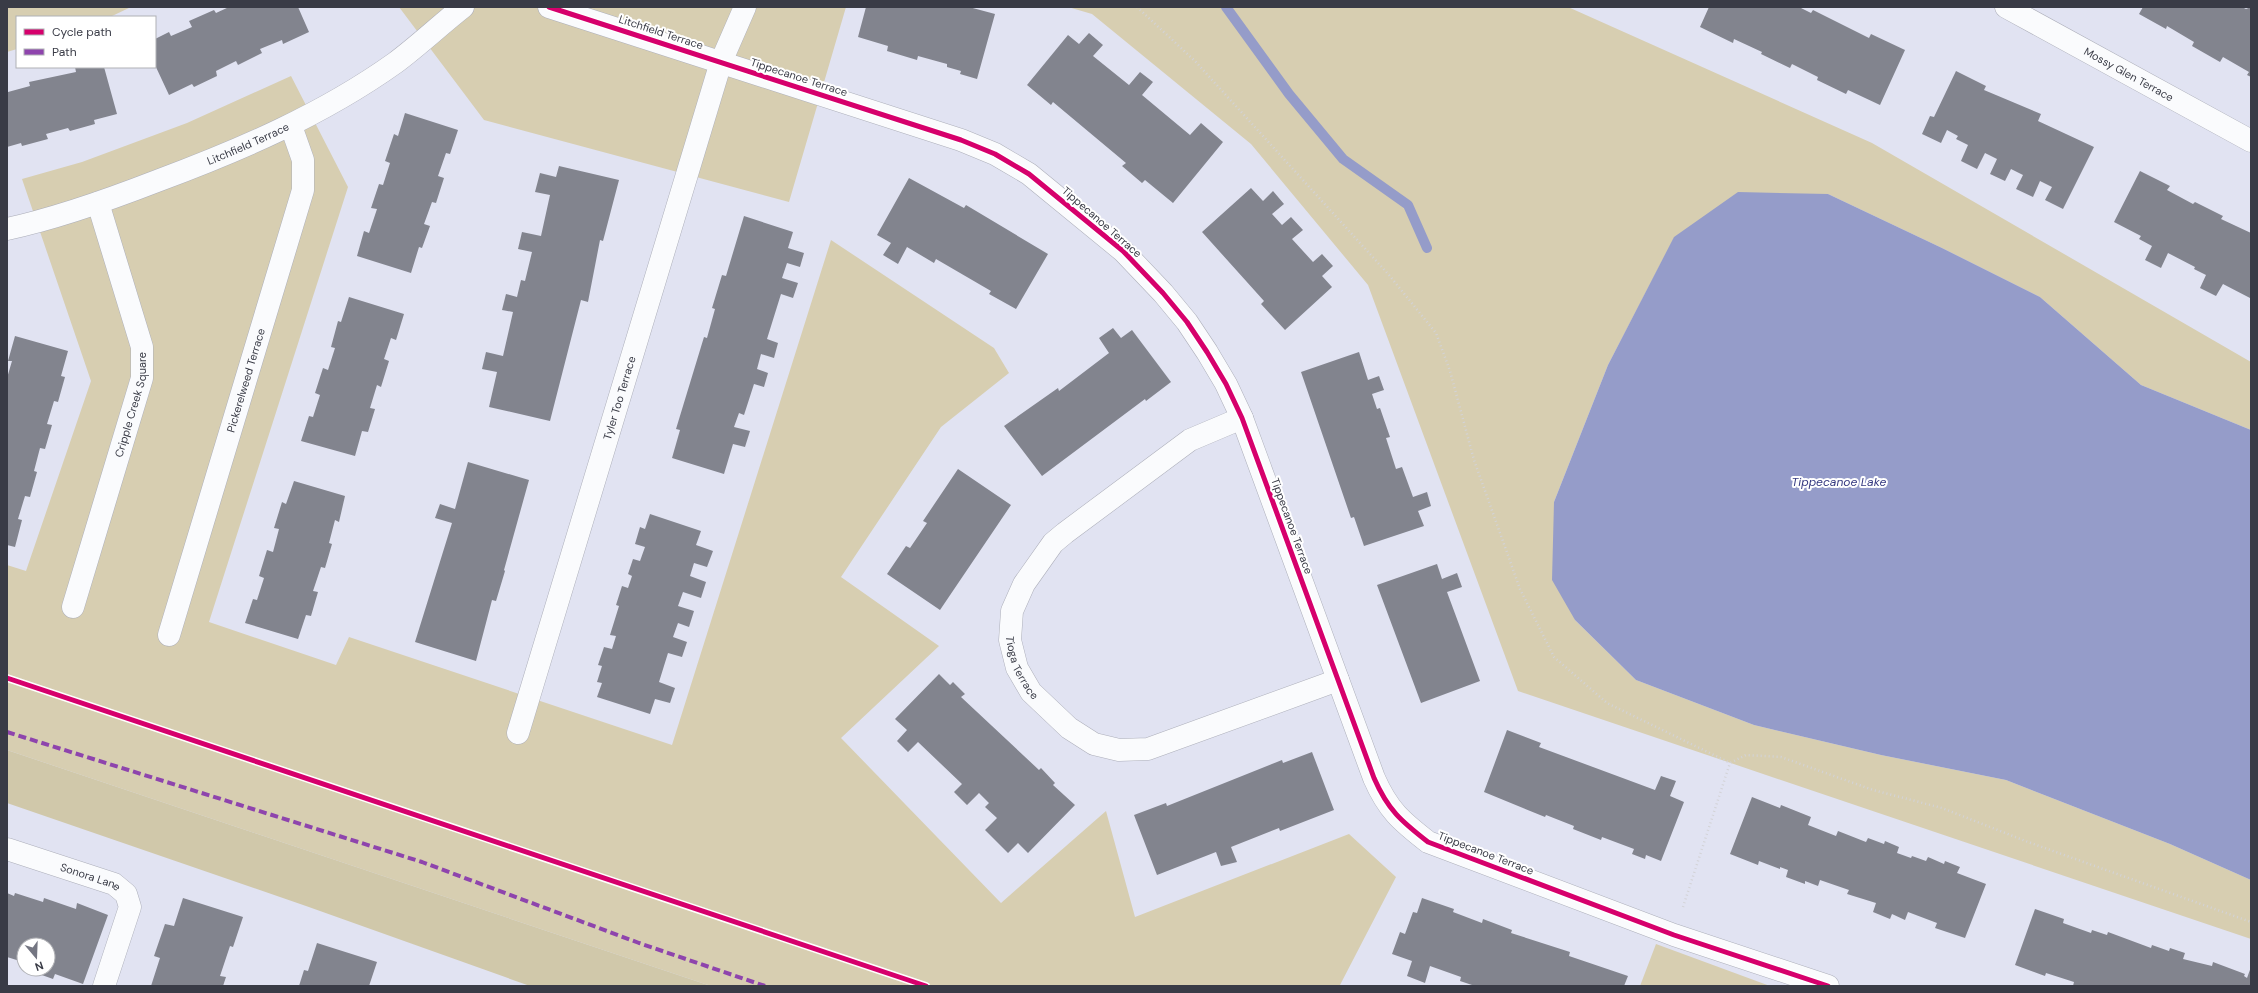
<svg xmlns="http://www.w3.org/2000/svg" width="2258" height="993" font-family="'DM Sans',sans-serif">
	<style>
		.green { fill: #d7ceb1 }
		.forest { fill: #d0c8aa }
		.water { fill: #959cc9 }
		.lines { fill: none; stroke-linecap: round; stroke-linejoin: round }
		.stream { stroke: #959cc9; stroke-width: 10 }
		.building { fill: #82848e }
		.street-casing { stroke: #adafba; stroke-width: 23 }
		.path { stroke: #d3d3d7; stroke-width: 2.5; stroke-dasharray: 1 3; stroke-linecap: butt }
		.street { stroke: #fafbfd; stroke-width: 22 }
		.quiet { stroke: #8e44ad; stroke-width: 4; stroke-dasharray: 8 4; stroke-linecap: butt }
		.cycleway-casing { stroke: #fff; stroke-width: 8 }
		.cycleway { stroke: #d6006c; stroke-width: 5 }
		.labels { text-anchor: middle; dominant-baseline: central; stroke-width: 4; stroke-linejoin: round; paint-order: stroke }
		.street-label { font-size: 11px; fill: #393b46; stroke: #fff }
		.water-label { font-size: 12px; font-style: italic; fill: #353980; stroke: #fff }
	</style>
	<rect width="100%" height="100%" fill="#e1e3f2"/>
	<path class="green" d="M 7,7 L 131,7 L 110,17 L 17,17 L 17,49 L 7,52 Z
		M 399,7 L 846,7 L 789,202 L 484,120 Z
		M 1068,7 L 1568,7 L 1872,143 L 2251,362 L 2251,430 L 2141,385 L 2040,297 L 1942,248 L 1828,194 L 1674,238 L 1608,365 L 1554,502 L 1575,620 L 1636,680 L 1754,725 L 1881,755 L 2006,780 L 2170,844 L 2251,880 L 2251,939 L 1518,691 L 1368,285 L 1251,144 L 1092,14 Z
		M 291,76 L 348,187 L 209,622 L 336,665 L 349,637 L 672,745 L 831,240 L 994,348 L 1009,373 L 941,427 L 841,577 L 939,646 L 841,738 L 1001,903 L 1106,811 L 1135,917 L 1349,834 L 1396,877 L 1340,985 L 1343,986 L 711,986 L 7,750 L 7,565 L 26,571 L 91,381 L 22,179 L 82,162 L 187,123 Z
		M 1656,944 L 1770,986 L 1640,986 Z"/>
	<path class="forest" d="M 7,750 L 711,986 L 530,986 L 306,906 L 7,803 Z"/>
	<path class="water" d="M 1738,192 L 1828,194 L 1942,248 L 2040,297 L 2141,385 L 2251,430 L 2251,880 L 2170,844 L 2006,780 L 1881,755 L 1754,725 L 1636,680 L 1575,620 L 1552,580 L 1554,502 L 1608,365 L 1674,237 Z"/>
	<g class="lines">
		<path class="stream" d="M 1226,7 L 1289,94 L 1343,159 L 1408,205 L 1427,248"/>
	</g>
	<path class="building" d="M 229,7 L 298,7 L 309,32 L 283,44 L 282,40 L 260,49 L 262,53 L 238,65 L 236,61 L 216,71 L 217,76 L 194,87 L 192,84 L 169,95 L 155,65 L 155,39 L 169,32 L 171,36 L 192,27 L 189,21 L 214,10 L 216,13 Z
		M 866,7 L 969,7 L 995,14 L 977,79 L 960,74 L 961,71 L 947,67 L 947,64 L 918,56 L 917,60 L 887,51 L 888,46 L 858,37 Z
		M 1709,7 L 1799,7 L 1811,13 L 1813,10 L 1869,38 L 1871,34 L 1905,50 L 1880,105 L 1848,90 L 1846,94 L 1817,80 L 1818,77 L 1792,64 L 1790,68 L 1761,54 L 1762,52 L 1734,39 L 1733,43 L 1700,27 Z
		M 2143,7 L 2242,7 L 2246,9 L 2251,7 L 2251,77 L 2247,75 L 2249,72 L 2223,57 L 2220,62 L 2192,46 L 2194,42 L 2167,26 L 2166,29 L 2139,14 Z
		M 1089,33 L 1103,45 L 1093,56 L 1129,85 L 1140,72 L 1153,82 L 1142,95 L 1190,135 L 1201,123 L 1223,142 L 1173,203 L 1145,180 L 1142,183 L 1122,166 L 1126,163 L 1053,102 L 1051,105 L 1027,85 L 1068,35 L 1079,44 Z
		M 75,67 L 104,67 L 117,114 L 94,120 L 95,124 L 70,131 L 68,128 L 46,134 L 48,139 L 22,146 L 21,143 L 7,147 L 7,89 L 8,92 L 30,86 L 29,82 L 76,72 Z
		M 1956,71 L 1986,86 L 1984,90 L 2041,114 L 2038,121 L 2094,147 L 2063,209 L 2045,200 L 2052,187 L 2040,181 L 2033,197 L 2016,189 L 2023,175 L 2011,169 L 2005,181 L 1990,174 L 1997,159 L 1985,153 L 1977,169 L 1961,161 L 1968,145 L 1956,139 L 1958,136 L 1947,130 L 1941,143 L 1922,134 L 1930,116 L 1934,117 Z
		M 405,113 L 458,130 L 450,154 L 446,153 L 438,176 L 444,178 L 436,203 L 432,202 L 424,224 L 430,226 L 422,248 L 419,247 L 411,273 L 357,256 L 364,231 L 369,233 L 377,209 L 371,208 L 379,184 L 383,185 L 390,163 L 385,161 L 394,134 L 398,136 Z
		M 559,166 L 619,180 L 603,241 L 600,240 L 588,302 L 581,300 L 550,421 L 489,407 L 497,372 L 482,369 L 486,352 L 503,356 L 513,312 L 502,310 L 506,294 L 517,297 L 521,280 L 525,281 L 532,252 L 518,249 L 522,232 L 541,236 L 550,195 L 535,192 L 540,173 L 556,177 Z
		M 2140,171 L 2170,186 L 2167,190 L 2193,204 L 2195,202 L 2223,216 L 2221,219 L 2251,233 L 2251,301 L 2250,298 L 2223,284 L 2216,296 L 2200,288 L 2206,275 L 2194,269 L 2195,267 L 2168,253 L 2161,268 L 2145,260 L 2152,246 L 2139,239 L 2141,236 L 2114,222 Z
		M 909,178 L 964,208 L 966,205 L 1048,254 L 1016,309 L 989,294 L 991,291 L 936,259 L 934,263 L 907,247 L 898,264 L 883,255 L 891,243 L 877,235 Z
		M 1251,188 L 1263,201 L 1273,191 L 1284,204 L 1272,214 L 1282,225 L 1291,217 L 1303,230 L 1292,239 L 1313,262 L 1322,254 L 1333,266 L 1322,276 L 1332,287 L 1285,330 L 1261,304 L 1264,301 L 1202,232 Z
		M 744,216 L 793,232 L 788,248 L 804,253 L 800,267 L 787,263 L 782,278 L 798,283 L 793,298 L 781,294 L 767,339 L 778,343 L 774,358 L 761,354 L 757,369 L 768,373 L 764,387 L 754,384 L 744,415 L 739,413 L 734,427 L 750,431 L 745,447 L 733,444 L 724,474 L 672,458 L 680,430 L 676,429 L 704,337 L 707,338 L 715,309 L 712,308 L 722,275 L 726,276 Z
		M 349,297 L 404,314 L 396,340 L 391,338 L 384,359 L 389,361 L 381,387 L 377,385 L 370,408 L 375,409 L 368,432 L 362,431 L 355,456 L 301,441 L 309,416 L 313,417 L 320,395 L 315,393 L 323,368 L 328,370 L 335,348 L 331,347 L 338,321 L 341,322 Z
		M 1113,328 L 1121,338 L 1132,330 L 1171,382 L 1146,401 L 1145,399 L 1042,476 L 1004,426 L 1058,388 L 1059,391 L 1109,353 L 1099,338 Z
		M 15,336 L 68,351 L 61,376 L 65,377 L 58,402 L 54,401 L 47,424 L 52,425 L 45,449 L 40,448 L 34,471 L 37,472 L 30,497 L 25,496 L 18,519 L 22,520 L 15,547 L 7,545 L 7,378 L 12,361 L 8,361 Z
		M 1359,352 L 1368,380 L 1379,376 L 1384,390 L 1372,394 L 1377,409 L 1380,408 L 1390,437 L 1386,438 L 1396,469 L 1402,467 L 1413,497 L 1427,492 L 1431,506 L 1418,511 L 1424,526 L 1364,546 L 1354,517 L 1351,518 L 1301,372 Z
		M 468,462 L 529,480 L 504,570 L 505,571 L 496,601 L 492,600 L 476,661 L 415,642 L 452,523 L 435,518 L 440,504 L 455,509 Z
		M 958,469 L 1011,505 L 940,610 L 887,574 L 906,546 L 910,548 L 927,523 L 923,521 Z
		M 294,481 L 345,496 L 339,522 L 335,520 L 329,543 L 332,544 L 325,568 L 321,567 L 313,591 L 318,592 L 311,616 L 306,615 L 298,639 L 245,623 L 253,599 L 257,600 L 264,578 L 259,576 L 267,550 L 273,552 L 279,529 L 274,528 L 282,502 L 286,504 Z
		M 650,514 L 701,531 L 696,545 L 713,551 L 707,567 L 694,563 L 690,576 L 706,582 L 701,598 L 683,592 L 678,606 L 694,611 L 689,627 L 678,623 L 673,637 L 687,642 L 682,657 L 668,653 L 659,682 L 675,688 L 670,703 L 655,699 L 650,714 L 597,697 L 602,683 L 597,682 L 602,666 L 598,665 L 604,647 L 612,649 L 616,636 L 610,635 L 619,606 L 616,605 L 622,586 L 628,588 L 632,576 L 628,574 L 633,559 L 640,561 L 645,547 L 635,544 L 640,527 L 645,529 Z
		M 1437,564 L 1442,579 L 1457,573 L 1462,587 L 1447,592 L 1480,681 L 1421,703 L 1377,585 Z
		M 939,674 L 950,685 L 953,682 L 965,694 L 961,697 L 1039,770 L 1041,768 L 1055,783 L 1053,785 L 1075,805 L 1028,853 L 1018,843 L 1008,853 L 985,830 L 997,818 L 985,807 L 989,803 L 979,793 L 967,805 L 954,792 L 962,784 L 918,742 L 908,752 L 897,741 L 907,730 L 895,719 Z
		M 1507,730 L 1541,743 L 1539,747 L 1655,790 L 1661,776 L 1676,781 L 1670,796 L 1684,802 L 1661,861 L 1646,855 L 1645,859 L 1632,854 L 1634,849 L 1602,837 L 1601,840 L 1573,829 L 1574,826 L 1546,815 L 1545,817 L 1484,792 Z
		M 1312,752 L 1334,810 L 1280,831 L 1279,828 L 1231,847 L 1237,862 L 1221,866 L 1216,852 L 1157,875 L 1134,815 L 1166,803 L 1167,806 L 1282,760 L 1283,763 Z
		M 1752,797 L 1780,808 L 1781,805 L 1811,817 L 1808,825 L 1836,836 L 1838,831 L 1866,842 L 1868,838 L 1884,844 L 1885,841 L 1899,847 L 1897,853 L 1911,858 L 1912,856 L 1926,861 L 1928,857 L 1944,864 L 1945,861 L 1960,867 L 1957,873 L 1986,884 L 1965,938 L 1935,928 L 1937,923 L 1908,912 L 1905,920 L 1892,914 L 1890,919 L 1873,912 L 1876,903 L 1847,894 L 1849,890 L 1820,880 L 1818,886 L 1805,881 L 1805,884 L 1786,877 L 1788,870 L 1780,867 L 1780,869 L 1759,861 L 1758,865 L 1730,854 Z
		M 7,893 L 14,896 L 15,893 L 43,902 L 44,898 L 76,909 L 77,903 L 108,915 L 83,984 L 55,974 L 53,979 L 25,969 L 48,969 L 48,945 L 24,945 L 24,969 L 21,968 L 23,962 L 7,957 Z
		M 183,898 L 243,917 L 233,947 L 230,946 L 220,976 L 226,977 L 223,986 L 151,986 L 160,958 L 154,956 L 165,924 L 174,926 Z
		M 1422,898 L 1454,909 L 1453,912 L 1482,923 L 1483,919 L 1512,930 L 1511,933 L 1570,952 L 1569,956 L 1628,976 L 1624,986 L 1475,986 L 1460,981 L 1461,977 L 1430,966 L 1425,983 L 1407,976 L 1412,961 L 1392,954 L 1400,932 L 1405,934 L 1413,912 L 1417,913 Z
		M 2035,909 L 2064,919 L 2063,923 L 2091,933 L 2092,930 L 2107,935 L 2108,932 L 2151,948 L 2152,945 L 2169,951 L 2170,948 L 2185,953 L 2183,959 L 2212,966 L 2213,962 L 2245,974 L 2244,976 L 2247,978 L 2251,967 L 2251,986 L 2073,986 L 2074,982 L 2046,973 L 2045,976 L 2015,965 Z
		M 317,943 L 377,962 L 369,986 L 299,986 L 304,970 L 308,971 Z"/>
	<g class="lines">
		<g class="street-casing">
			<g id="street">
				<path d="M 549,7 L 961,140 L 995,154 L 1029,174 L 1123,251 L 1163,293 L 1187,322 L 1207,352 L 1226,384 L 1242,418 L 1374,778 C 1388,810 1401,821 1428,842 L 1674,935 L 1828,986"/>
				<path id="s1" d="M 2006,7 L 2251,141"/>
				<path id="s2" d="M 7,229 C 58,218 108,200 157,181 C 240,150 322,115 395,63 C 418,46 440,25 463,7"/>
				<path id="s3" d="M 1242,418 L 1190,440 L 1065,533 L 1053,543 L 1024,584 L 1012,611 L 1010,640 L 1017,668 L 1031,692 L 1069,728 L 1094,744 L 1119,750 L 1148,749 L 1338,680"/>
				<path id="s4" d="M 73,607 L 142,378 L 142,347 L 98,203"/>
				<path id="s5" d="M 169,635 L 303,190 L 303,160 L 291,126"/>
				<path id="s6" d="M 518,733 L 721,62 L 745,7"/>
				<path id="s7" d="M 7,849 L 114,884 L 126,894 L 130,907 L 104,986"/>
			</g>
		</g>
		<path class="path" d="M 1137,7 L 1195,61 L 1389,275 L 1436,333 L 1450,371 L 1474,460 L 1520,589 L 1554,657 L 1607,703 L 1730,763 L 1746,755 L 1781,757 L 1873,790 L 1942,808 L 2028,842 L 2251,922
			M 1683,907 L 1730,763"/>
		<use href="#street" class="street"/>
		<path class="quiet" d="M 7,732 L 422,862 L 639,943 L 765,986"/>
		<g class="cycleway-casing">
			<path id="cycleway" d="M 549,7 L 961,140 L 995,154 L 1029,174 L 1123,251 L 1163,293 L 1187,322 L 1207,352 L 1226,384 L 1242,418 L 1374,778 C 1388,810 1401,821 1428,842 L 1674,935 L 1828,986
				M 7,678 L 926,986"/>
		</g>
		<use href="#cycleway" class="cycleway"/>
	</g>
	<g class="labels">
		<g class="street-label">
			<text transform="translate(661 32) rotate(18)">Litchfield Terrace</text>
			<text stroke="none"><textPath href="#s1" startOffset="140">Mossy Glen Terrace</textPath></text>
			<text transform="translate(799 77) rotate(18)">Tippecanoe Terrace</text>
			<text stroke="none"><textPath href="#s2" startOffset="256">Litchfield Terrace</textPath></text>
			<text transform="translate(1102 222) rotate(41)">Tippecanoe Terrace</text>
			<text stroke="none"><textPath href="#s5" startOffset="266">Pickerelweed Terrace</textPath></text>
			<text stroke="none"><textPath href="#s6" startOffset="350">Tyler Too Terrace</textPath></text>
			<text stroke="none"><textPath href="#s4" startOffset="211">Cripple Creek Square</textPath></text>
			<text transform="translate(1292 526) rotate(70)">Tippecanoe Terrace</text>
			<text stroke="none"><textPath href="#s3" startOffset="367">Tioga Terrace</textPath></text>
			<text transform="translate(1486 853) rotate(21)">Tippecanoe Terrace</text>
			<text stroke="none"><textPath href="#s7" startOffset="88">Sonora Lane</textPath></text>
		</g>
		<g class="water-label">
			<text x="1839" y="482">Tippecanoe Lake</text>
		</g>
	</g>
	<rect width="2258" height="993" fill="none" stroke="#393b46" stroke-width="16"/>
	<rect x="16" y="16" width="140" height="52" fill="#ffffff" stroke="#b0b1b5"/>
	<rect x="24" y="29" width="20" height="6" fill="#d6006c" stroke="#b0b1b5"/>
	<text x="52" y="36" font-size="12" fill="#393b46">Cycle path</text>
	<rect x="24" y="49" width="20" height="6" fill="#8e44ad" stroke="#b0b1b5"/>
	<text x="52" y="56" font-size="12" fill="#393b46">Path</text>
	<g transform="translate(36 957) rotate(161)"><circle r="19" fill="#ffffff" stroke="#b0b1b5"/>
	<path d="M0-3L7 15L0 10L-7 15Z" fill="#747682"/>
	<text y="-6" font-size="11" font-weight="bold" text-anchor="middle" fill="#393b46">N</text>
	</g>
</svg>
